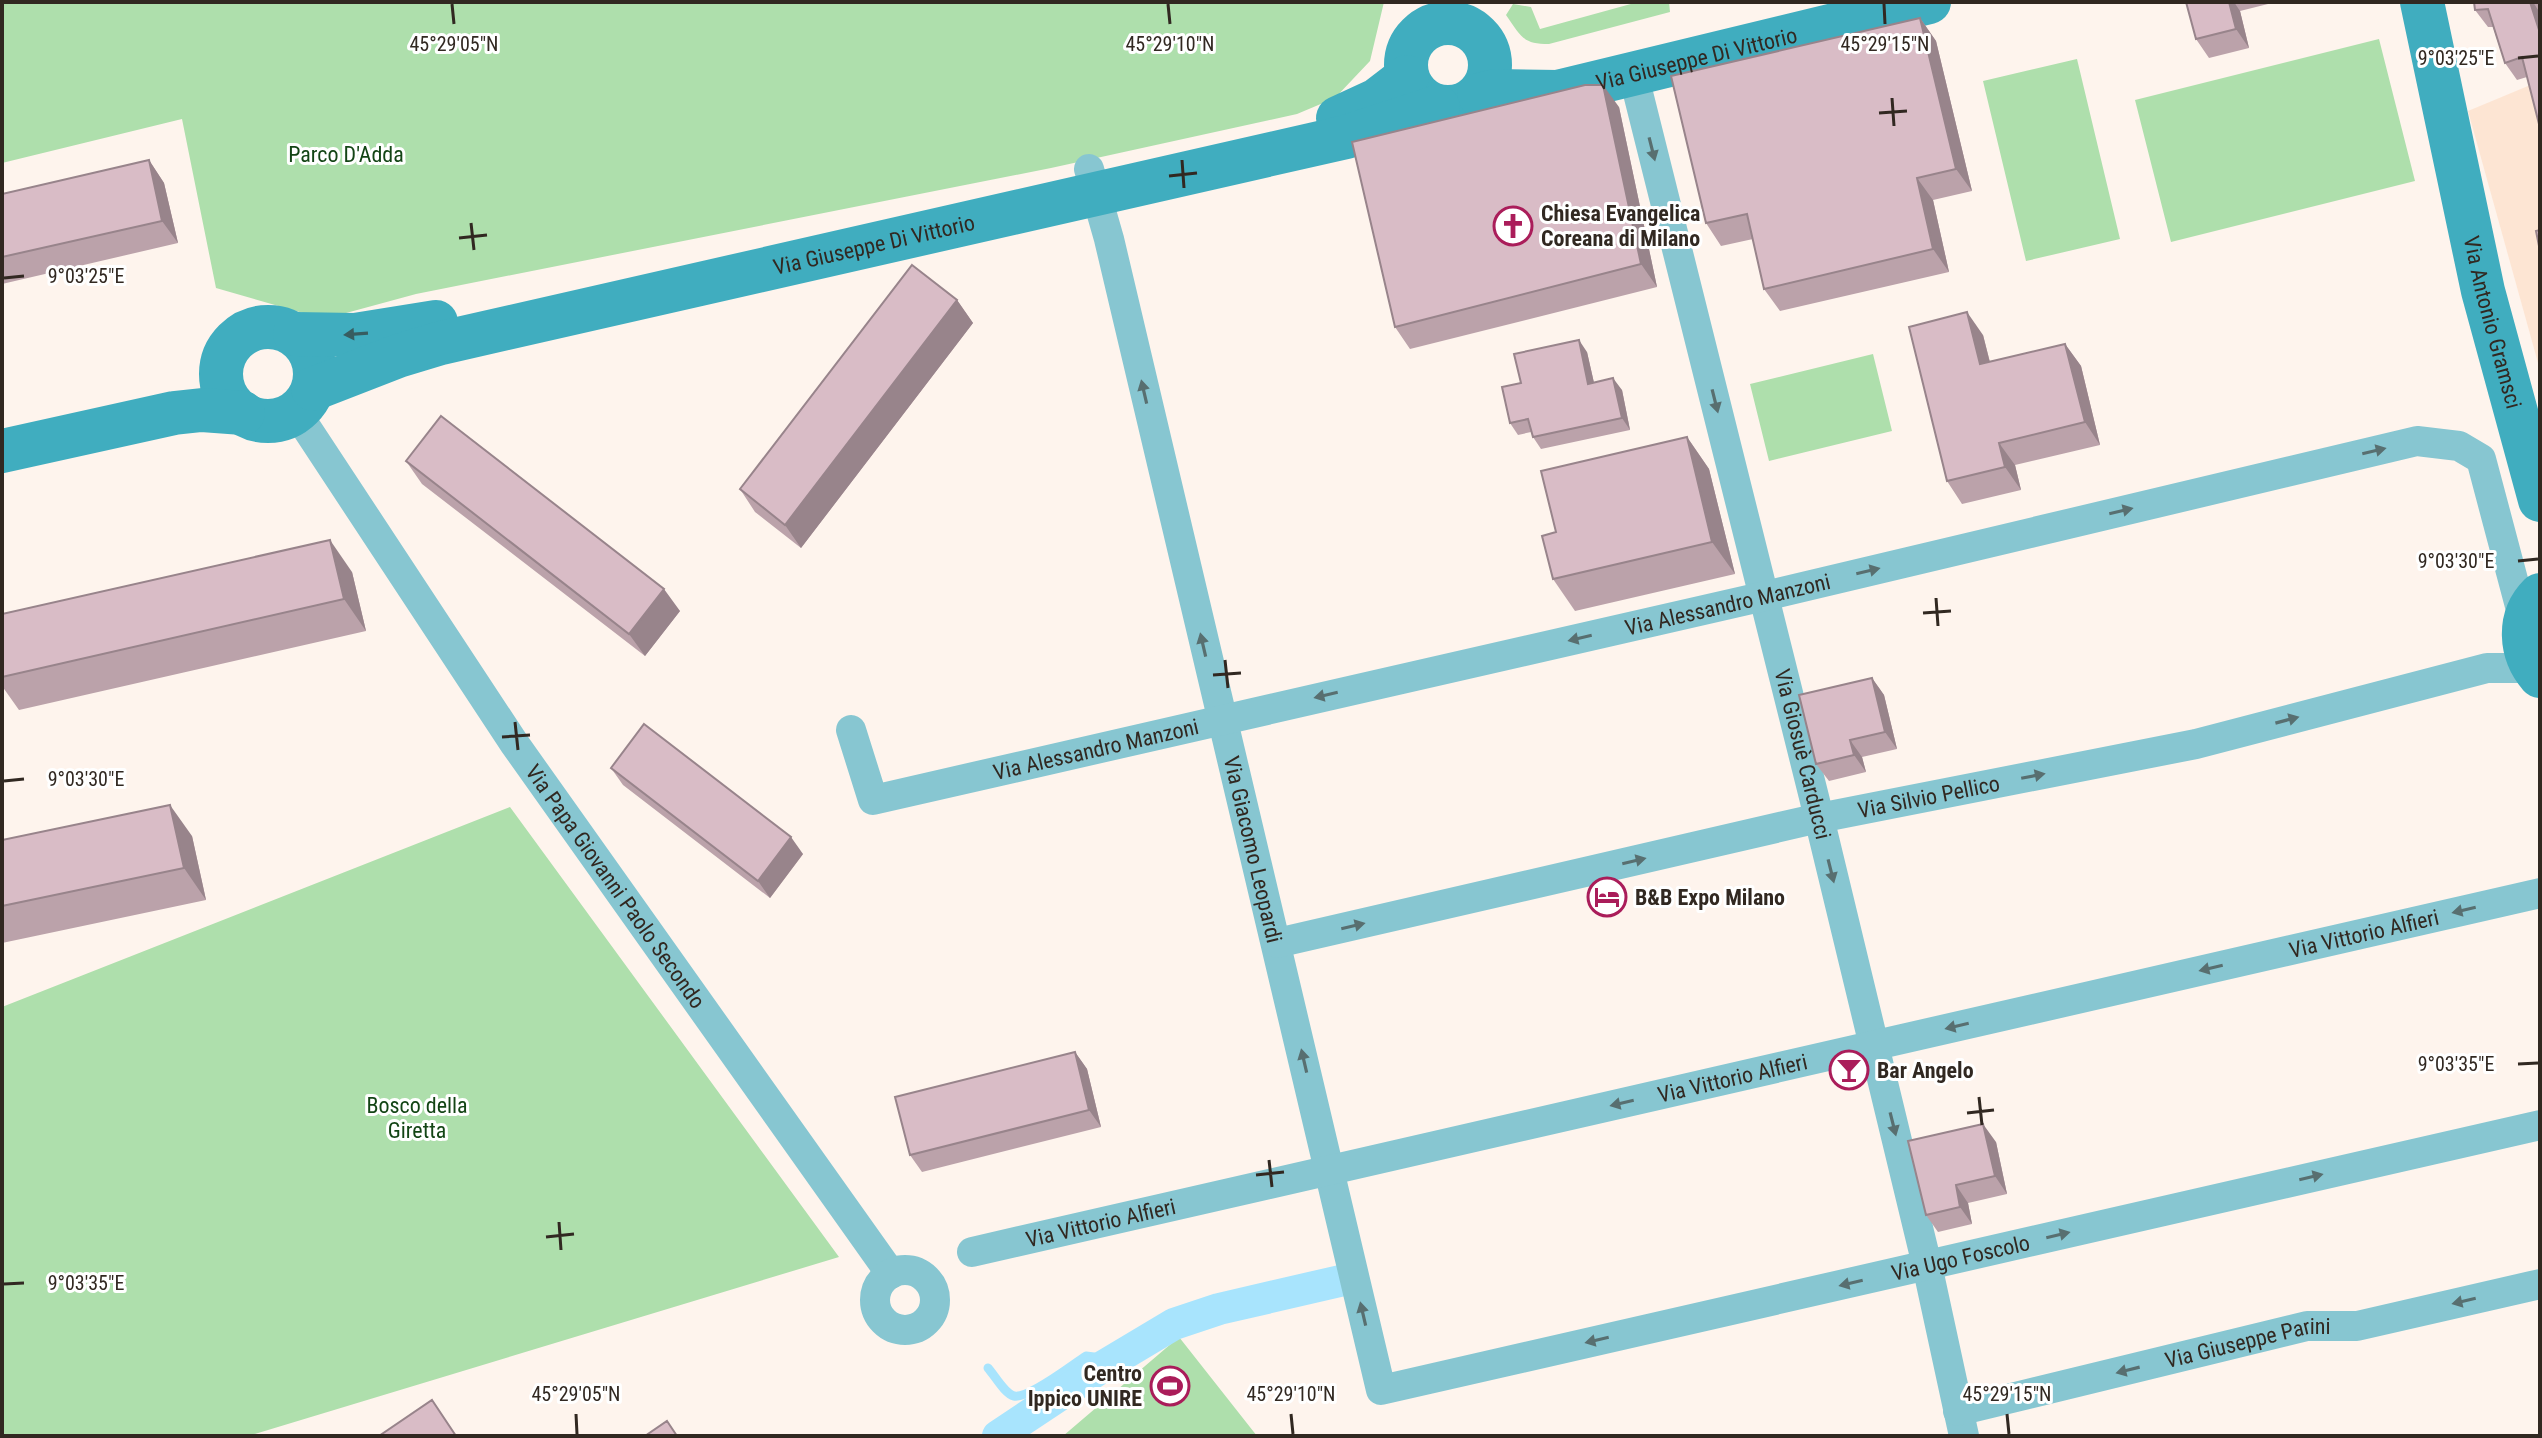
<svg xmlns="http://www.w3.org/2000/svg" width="2542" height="1438" font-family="'Roboto Condensed',sans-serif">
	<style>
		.built { fill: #fde5d3 }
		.green { fill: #aedfac }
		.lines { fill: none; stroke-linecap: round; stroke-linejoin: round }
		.stream { stroke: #a8e4fd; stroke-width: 9 }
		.canal { stroke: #a8e4fd; stroke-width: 32 }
		.street { stroke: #87c6d1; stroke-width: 30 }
		.secondary { stroke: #40adbf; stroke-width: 44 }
		.wall { fill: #bba2aa }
		.shaded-wall { fill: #98848b }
		.building { fill: #d9bcc6; stroke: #98848b; stroke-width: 2 }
		.oneway { fill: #586f70 }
		.oneway2 { fill: #375d60 }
		.ticks { fill: none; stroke: #312821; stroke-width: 3 }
		.labels { text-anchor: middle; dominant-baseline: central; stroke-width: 6; stroke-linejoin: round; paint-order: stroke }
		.street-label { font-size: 22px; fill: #312821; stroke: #fff }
		.park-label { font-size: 22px; fill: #134515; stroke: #fff }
		.poi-label { font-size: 22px; font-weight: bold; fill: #312821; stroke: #fff; text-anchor: start }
		.ticks-label { font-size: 20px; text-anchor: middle; fill: #312821; stroke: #fff; stroke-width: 6; stroke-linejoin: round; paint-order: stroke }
	</style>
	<rect width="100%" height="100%" fill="#fef4ed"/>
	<path class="built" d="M 2540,81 L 2540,370 L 2468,111 Z"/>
	<path class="green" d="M 2,2 L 1384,2 L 1370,61 L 1335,98 L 1297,114 L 1051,168 L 416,294 L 324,319 L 216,288 L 182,119 L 2,163 Z
		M 1638,2 L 1669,2 L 1670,12 L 1549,44 C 1522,44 1521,36 1506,15 L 1513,4 L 1531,7 L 1540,29 Z
		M 2379,39 L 2415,181 L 2171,242 L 2135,100 Z
		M 2077,59 L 2120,239 L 2026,261 L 1983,81 Z
		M 1873,354 L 1892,431 L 1769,461 L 1750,384 Z
		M 510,807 L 839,1257 L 248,1436 L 2,1436 L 2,1007 Z
		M 1179,1337 L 1257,1436 L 1063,1436 Z"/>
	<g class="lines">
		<path class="stream" d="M 988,1368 C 995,1376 1005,1394 1014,1396 C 1029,1399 1073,1364 1086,1356 L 1094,1357 L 1102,1367"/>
		<path class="canal" d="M 998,1436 L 1102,1367 L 1174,1324 L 1219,1309 L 1340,1281"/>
		<g class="street">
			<path id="s1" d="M 1633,73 L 1814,797 L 1927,1265 L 1964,1436"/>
			<path id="s2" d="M 1089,169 L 1109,239 L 1381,1390 L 2540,1125"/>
			<path id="s3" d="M 296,412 L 514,743 L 891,1274"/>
			<path id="s4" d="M 851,730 L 873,800 L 1765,596 L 2417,441 L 2459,446 L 2481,459 L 2525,625"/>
			<path id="s5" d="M 1277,943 L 1819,818 L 2196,744 L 2487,668 L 2533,668"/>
			<path id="s6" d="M 972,1252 L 2540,893"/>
			<circle cx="905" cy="1300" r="30"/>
			<path id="s7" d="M 1958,1411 L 2307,1326 L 2357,1326 L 2540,1284"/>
		</g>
		<g class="secondary">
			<path id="s8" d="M 2422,2 L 2483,291 L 2540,500"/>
			<circle cx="1448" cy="65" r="42"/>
			<path id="s9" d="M 1479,95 L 1495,91 L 1558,92 L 1929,2"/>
			<path d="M 1338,118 L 1377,100 L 1407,77"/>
			<circle cx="268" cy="374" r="47"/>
			<path d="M 295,334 L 355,335 L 436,322"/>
			<path id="s10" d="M 313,389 L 398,356 L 441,343 L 1346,137 L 1438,107"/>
			<path d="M 2,451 L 174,413 L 202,410 L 243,413"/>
			<path d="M 2540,595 C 2517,618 2520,653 2540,676"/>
		</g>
	</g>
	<path class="wall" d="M 2186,2 L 2276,2 L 2240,11 L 2249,48 L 2209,58 L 2196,39 Z
		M 2474,2 L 2540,2 L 2540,128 L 2527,77 L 2517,80 L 2505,63 L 2493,27 L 2488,27 L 2475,10 Z
		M 1920,18 L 1936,41 L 1972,191 L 1933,200 L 1949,272 L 1780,311 L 1764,289 L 1753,239 L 1721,246 L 1706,223 Z
		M 1619,107 L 1657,287 L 1410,349 L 1395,327 Z
		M 149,160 L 164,183 L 178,243 L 2,284 L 2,194 Z
		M 957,300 L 973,323 L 801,548 L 755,512 L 740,489 Z
		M 1983,335 L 1990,362 L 2065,344 L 2081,366 L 2100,445 L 2015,465 L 2021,490 L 1962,504 L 1947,481 Z
		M 1587,352 L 1594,383 L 1622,390 L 1630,430 L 1541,449 L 1533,437 L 1531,432 L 1518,435 L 1510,423 L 1521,383 Z
		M 1687,437 L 1709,469 L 1735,574 L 1575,611 L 1553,579 Z
		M 406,461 L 680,611 L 645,656 L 422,484 Z
		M 352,572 L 366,631 L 19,710 L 2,686 L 2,604 L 4,614 Z
		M 1872,678 L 1884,695 L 1897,749 L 1862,757 L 1866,772 L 1829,781 L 1816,764 Z
		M 611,768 L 803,854 L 770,898 L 623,785 Z
		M 192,836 L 206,900 L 2,943 L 2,840 Z
		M 1075,1052 L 1087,1069 L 1101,1127 L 922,1172 L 910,1155 Z
		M 1996,1142 L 2007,1194 L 1968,1203 L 1972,1224 L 1938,1232 L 1926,1215 Z"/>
	<path class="shaded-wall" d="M 2229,2 L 2234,2 L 2240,11 L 2249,48 L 2236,29 Z
		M 2530,2 L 2533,2 L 2540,13 L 2540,33 Z
		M 1920,18 L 1936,41 L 1972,191 L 1956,169 Z
		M 1603,85 L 1619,107 L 1657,287 L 1641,264 Z
		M 149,160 L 164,183 L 178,243 L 162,221 Z
		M 1917,178 L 1933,200 L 1949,272 L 1933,249 Z
		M 957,300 L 973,323 L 801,548 L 785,525 Z
		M 1967,312 L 1983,335 L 1996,387 L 1980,364 Z
		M 1579,340 L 1587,352 L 1597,396 L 1588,384 Z
		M 2065,344 L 2081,366 L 2100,445 L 2085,422 Z
		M 1613,378 L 1622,390 L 1630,430 L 1622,418 Z
		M 1687,437 L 1709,469 L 1735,574 L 1712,542 Z
		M 1999,443 L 2015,465 L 2021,490 L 2005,467 Z
		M 330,540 L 352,572 L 366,631 L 344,599 Z
		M 664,589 L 680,611 L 645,656 L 629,634 Z
		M 1872,678 L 1884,695 L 1897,749 L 1885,732 Z
		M 1850,740 L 1862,757 L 1866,772 L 1854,755 Z
		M 170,805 L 192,836 L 206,900 L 184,868 Z
		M 791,837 L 803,854 L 770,898 L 758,881 Z
		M 1075,1052 L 1087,1069 L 1101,1127 L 1089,1110 Z
		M 1983,1124 L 1996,1142 L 2007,1194 L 1995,1176 Z
		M 1956,1185 L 1968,1203 L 1972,1224 L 1960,1207 Z"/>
	<path class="building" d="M 2186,2 L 2229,2 L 2236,29 L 2196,39 Z
		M 2474,2 L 2530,2 L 2540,33 L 2540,128 L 2522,57 L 2505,63 L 2488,9 L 2475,10 Z
		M 1920,18 L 1956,169 L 1917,178 L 1933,249 L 1764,289 L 1747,214 L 1706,223 L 1671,76 Z
		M 1585,85 L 1603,85 L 1641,264 L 1395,327 L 1352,142 Z
		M 149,160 L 162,221 L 2,257 L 2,194 Z
		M 2540,230 L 2540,251 L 2536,231 Z
		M 912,265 L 957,300 L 785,525 L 740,489 Z
		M 1967,312 L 1980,364 L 2065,344 L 2085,422 L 1999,443 L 2005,467 L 1947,481 L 1909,327 Z
		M 1579,340 L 1588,384 L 1613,378 L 1622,418 L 1533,437 L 1528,419 L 1510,423 L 1502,387 L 1521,383 L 1514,354 Z
		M 441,416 L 664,589 L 629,634 L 406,461 Z
		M 1687,437 L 1712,542 L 1553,579 L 1542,536 L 1556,532 L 1541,471 Z
		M 330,540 L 344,599 L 2,677 L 2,614 Z
		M 1872,678 L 1885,732 L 1850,740 L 1854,755 L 1816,764 L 1799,695 Z
		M 644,724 L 791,837 L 758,881 L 611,768 Z
		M 170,805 L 184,868 L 2,906 L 2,840 Z
		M 1075,1052 L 1089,1110 L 910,1155 L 895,1097 Z
		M 1983,1124 L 1995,1176 L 1956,1185 L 1960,1207 L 1926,1215 L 1908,1141 Z
		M 432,1400 L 456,1436 L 379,1436 Z
		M 667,1421 L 677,1436 L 645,1436 Z"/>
	<defs><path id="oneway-solid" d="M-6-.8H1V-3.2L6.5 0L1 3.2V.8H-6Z" transform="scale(2)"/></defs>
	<g class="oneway">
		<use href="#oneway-solid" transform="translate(1652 149) rotate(76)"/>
		<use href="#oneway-solid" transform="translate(1144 392) rotate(-103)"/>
		<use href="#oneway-solid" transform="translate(1715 401) rotate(76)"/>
		<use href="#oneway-solid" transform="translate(2374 451) rotate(-13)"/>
		<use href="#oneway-solid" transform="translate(2121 511) rotate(-13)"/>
		<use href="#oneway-solid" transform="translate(1868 571) rotate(-13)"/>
		<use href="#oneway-solid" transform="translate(1580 638) rotate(167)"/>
		<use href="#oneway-solid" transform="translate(1203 645) rotate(-103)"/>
		<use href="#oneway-solid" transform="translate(1326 695) rotate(167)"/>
		<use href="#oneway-solid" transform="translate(2287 720) rotate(-15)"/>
		<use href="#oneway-solid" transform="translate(2033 776) rotate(-11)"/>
		<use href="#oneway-solid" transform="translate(1634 861) rotate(-13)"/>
		<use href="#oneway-solid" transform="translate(1831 871) rotate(76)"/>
		<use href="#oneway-solid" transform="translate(2464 910) rotate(167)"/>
		<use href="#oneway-solid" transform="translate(1353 926) rotate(-13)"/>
		<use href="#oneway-solid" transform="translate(2211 968) rotate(167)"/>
		<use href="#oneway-solid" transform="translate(1957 1026) rotate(167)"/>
		<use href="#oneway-solid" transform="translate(1304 1061) rotate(-103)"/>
		<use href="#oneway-solid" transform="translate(1622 1103) rotate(167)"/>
		<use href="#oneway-solid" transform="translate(1893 1124) rotate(76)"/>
		<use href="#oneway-solid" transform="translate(2311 1177) rotate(-13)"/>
		<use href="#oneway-solid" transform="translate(2058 1235) rotate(-13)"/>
		<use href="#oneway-solid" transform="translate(1851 1283) rotate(167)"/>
		<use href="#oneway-solid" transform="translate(2464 1301) rotate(167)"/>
		<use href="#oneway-solid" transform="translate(1363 1314) rotate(-103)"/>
		<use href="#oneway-solid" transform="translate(1597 1340) rotate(167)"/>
		<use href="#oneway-solid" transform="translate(2128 1370) rotate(166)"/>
	</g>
	<use class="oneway2" href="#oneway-solid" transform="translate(356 334) rotate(176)"/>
	<path class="ticks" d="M 452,4 L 454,24M 1168,4 L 1170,24M 1884,4 L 1885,24M 2518,58 L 2538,56M 1892,98 L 1894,126M 1879,113 L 1907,111M 1182,160 L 1184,188M 1169,176 L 1197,173M 471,223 L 474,250M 459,238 L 487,235M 4,278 L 24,276M 2518,561 L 2538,559M 1936,598 L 1938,626M 1923,613 L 1951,611M 1225,660 L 1228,688M 1213,675 L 1241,673M 515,722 L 518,750M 502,737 L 530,735M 4,781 L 24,779M 2518,1064 L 2538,1063M 1979,1097 L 1982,1125M 1967,1113 L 1994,1110M 1269,1160 L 1272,1187M 1256,1175 L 1284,1172M 559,1222 L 561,1250M 546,1237 L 574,1234M 4,1284 L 24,1283M 576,1414 L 577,1434M 1291,1414 L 1293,1434M 2007,1414 L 2009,1434"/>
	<defs>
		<g id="church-ring" transform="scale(2)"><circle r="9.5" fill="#fff" stroke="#aa1d5a" stroke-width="1.5"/><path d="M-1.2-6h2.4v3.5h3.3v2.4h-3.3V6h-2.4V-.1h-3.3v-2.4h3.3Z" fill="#aa1d5a"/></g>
		<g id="hotel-ring" transform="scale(2)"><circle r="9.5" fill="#fff" stroke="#aa1d5a" stroke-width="1.5"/><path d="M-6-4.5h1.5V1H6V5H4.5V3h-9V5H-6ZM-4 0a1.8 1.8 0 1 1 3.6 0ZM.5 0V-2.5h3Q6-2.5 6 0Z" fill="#aa1d5a"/></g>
		<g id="bar-ring" transform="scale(2)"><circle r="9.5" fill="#fff" stroke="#aa1d5a" stroke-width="1.5"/><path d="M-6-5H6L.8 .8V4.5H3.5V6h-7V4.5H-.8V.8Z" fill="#aa1d5a"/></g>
		<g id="stadium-ring" transform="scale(2)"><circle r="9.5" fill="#fff" stroke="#aa1d5a" stroke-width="1.5"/><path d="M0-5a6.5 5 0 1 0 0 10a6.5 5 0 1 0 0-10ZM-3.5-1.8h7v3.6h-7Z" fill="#aa1d5a"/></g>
	</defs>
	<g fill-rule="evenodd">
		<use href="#church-ring" x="1513" y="226"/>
		<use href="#hotel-ring" x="1607" y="897"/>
		<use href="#bar-ring" x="1849" y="1070"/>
		<use href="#stadium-ring" x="1170" y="1386"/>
	</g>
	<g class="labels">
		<g class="street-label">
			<text stroke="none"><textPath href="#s9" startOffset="222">Via Giuseppe Di Vittorio</textPath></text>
			<text stroke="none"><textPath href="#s10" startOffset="580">Via Giuseppe Di Vittorio</textPath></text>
			<text stroke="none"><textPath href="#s8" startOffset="328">Via Antonio Gramsci</textPath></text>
			<text stroke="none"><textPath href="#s4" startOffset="950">Via Alessandro Manzoni</textPath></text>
			<text stroke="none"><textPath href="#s4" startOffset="302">Via Alessandro Manzoni</textPath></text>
			<text stroke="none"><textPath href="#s1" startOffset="702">Via Giosuè Carducci</textPath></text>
			<text stroke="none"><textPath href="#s5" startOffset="668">Via Silvio Pellico</textPath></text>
			<text stroke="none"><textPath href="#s2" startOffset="700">Via Giacomo Leopardi</textPath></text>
			<text stroke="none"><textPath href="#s3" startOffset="572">Via Papa Giovanni Paolo Secondo</textPath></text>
			<text stroke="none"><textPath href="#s6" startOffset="1428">Via Vittorio Alfieri</textPath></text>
			<text stroke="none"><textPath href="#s6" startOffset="780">Via Vittorio Alfieri</textPath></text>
			<text stroke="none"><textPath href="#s6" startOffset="132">Via Vittorio Alfieri</textPath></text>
			<text stroke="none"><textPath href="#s2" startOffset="1850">Via Ugo Foscolo</textPath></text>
			<text stroke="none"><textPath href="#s7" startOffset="298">Via Giuseppe Parini</textPath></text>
		</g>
		<g class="park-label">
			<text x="346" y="154">Parco D'Adda</text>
			<text x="417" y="1105">Bosco della<tspan x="417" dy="25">Giretta</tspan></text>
		</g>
		<g class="poi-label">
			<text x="1541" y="213">Chiesa Evangelica<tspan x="1541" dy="25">Coreana di Milano</tspan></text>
			<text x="1635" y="897">B&amp;B Expo Milano</text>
			<text x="1877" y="1070">Bar Angelo</text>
			<text x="1142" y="1373" text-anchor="end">Centro<tspan x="1142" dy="25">Ippico UNIRE</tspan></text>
		</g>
	</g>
	<g class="ticks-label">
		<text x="454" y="51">45°29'05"N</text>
		<text x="1170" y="51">45°29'10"N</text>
		<text x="1885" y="51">45°29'15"N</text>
		<text x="2456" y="65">9°03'25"E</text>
		<text x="86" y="283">9°03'25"E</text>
		<text x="2456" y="568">9°03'30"E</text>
		<text x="86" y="786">9°03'30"E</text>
		<text x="2456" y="1071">9°03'35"E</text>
		<text x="86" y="1290">9°03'35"E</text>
		<text x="576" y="1401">45°29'05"N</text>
		<text x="1291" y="1401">45°29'10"N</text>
		<text x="2007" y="1401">45°29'15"N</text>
	</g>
	<rect width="2542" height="1438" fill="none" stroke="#312821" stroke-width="8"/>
</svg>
